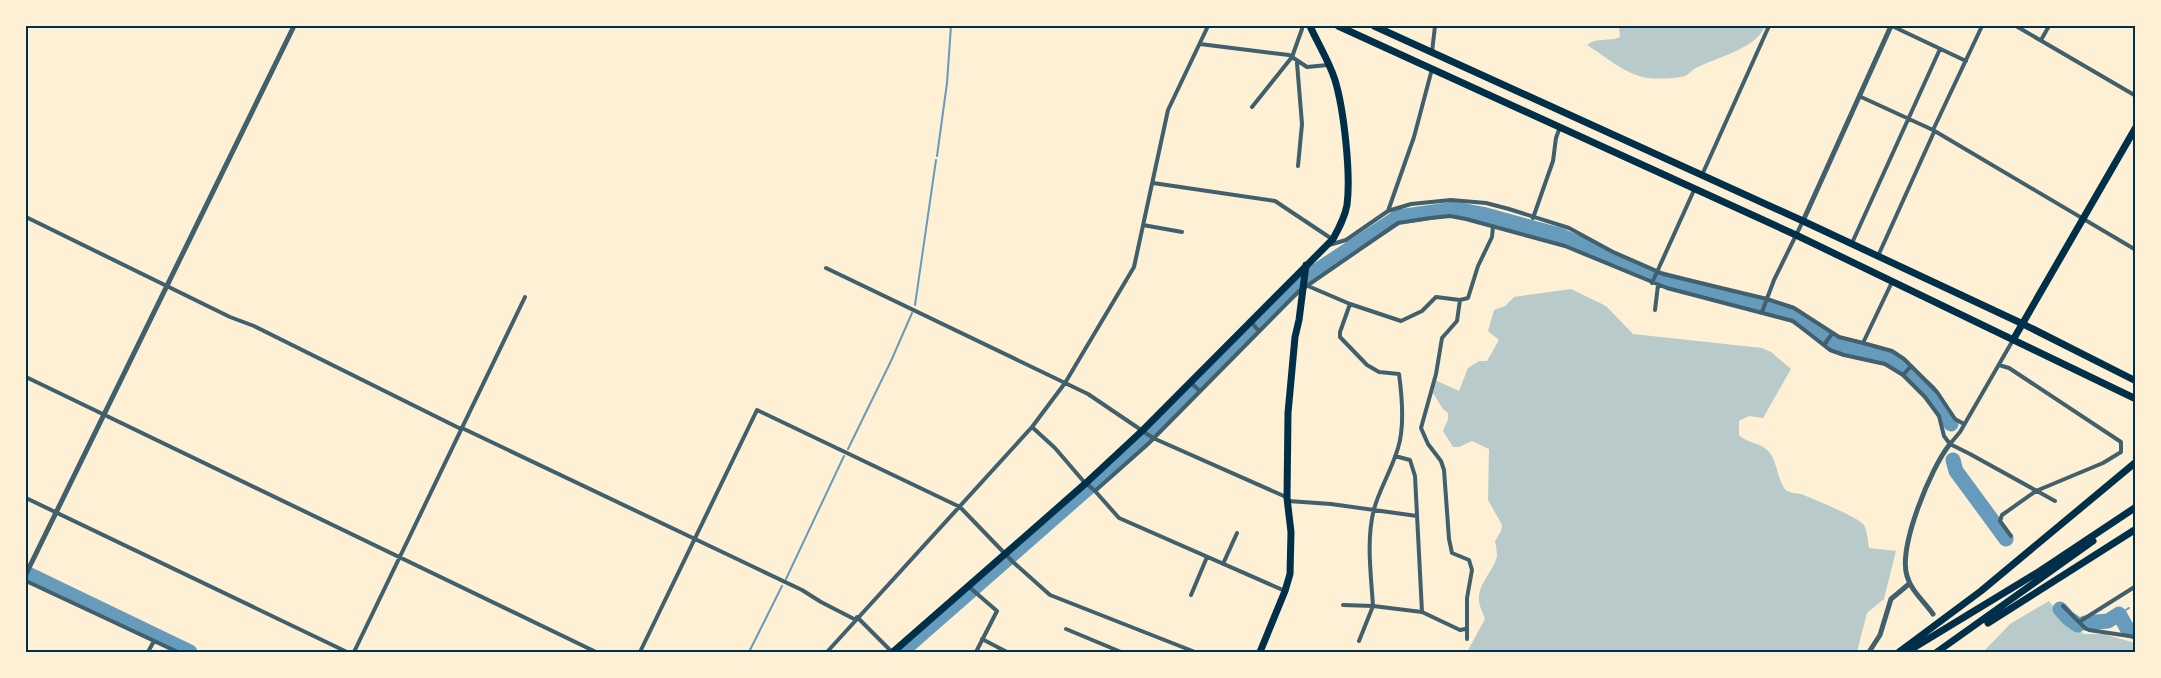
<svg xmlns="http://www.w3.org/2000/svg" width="2161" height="678" font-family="Jost,sans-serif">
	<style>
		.green { fill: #b9caca }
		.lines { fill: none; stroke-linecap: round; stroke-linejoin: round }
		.stream { stroke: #669bbc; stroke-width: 2 }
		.river { stroke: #669bbc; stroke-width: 15 }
		.minor { stroke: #3f606c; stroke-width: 4 }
		.tertiary { stroke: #3f606c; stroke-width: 5 }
		.primary { stroke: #003049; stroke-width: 7 }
		.trunk { stroke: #003049; stroke-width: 7 }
		.neatline { fill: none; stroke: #003049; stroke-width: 2 }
	</style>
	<rect width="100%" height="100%" fill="#fdf0d5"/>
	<path class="green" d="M 1619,26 L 1765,26 C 1756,49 1717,57 1696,68 C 1692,70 1689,74 1685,76 C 1674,79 1659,79 1648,78 C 1626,75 1605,56 1587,45 C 1596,37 1609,42 1620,37 Z
		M 1571,289 L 1606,306 L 1633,334 L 1762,348 L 1771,352 L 1791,369 L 1763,418 L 1749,416 L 1739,421 L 1739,435 C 1748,444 1761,442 1770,453 C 1777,462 1779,486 1787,491 C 1791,493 1796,493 1801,494 C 1811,498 1858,517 1864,525 C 1867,530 1868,542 1869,548 L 1896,551 L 1884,599 L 1867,613 L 1857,652 L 1467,652 L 1485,619 C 1483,613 1479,606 1479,600 C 1478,583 1494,571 1497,556 C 1497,551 1496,546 1495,541 L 1501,531 L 1502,525 L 1488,500 L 1489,449 L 1472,441 L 1459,447 L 1453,447 L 1443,431 L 1448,419 L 1448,413 L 1443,409 L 1433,393 L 1435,380 L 1459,391 L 1468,368 L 1479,361 L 1487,361 L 1499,340 L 1488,331 L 1494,310 L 1505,306 L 1514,297 Z
		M 2049,601 L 2063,620 L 2084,634 L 2104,634 L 2135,643 L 2135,652 L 1983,652 L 2010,624 Z"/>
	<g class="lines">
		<path class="stream" d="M 937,156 L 947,83 L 951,26
			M 915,305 L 936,160
			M 848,449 L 891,361 L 912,313
			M 786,579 L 844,456
			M 2119,614 L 2129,608
			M 749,652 L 782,586"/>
		<path class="river" d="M 1953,460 L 1956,471 L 2006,539
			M 26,573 L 190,652
			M 2060,609 L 2068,618 L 2078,625
			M 2085,623 L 2108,621 L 2119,614 L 2128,630 L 2136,632
			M 901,652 L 1136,446 L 1283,298 L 1313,273 L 1398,217 L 1455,209 L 1482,214 L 1559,235 L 1659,278 L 1789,312 L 1835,344 L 1886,356 L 1898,363 L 1929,391 L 1951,424"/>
		<path class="minor" d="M 1892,26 L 1966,61
			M 2016,26 L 2136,96
			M 2041,40 L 2049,26
			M 1200,44 L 1289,55 L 1307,67 L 1328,65
			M 1432,52 L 1435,26
			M 1297,63 L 1302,124 L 1298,166
			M 1859,96 L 1933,130 L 2136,250
			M 1252,107 L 1292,57 L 1302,29
			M 1933,130 L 1982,26
			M 1702,175 L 1769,26
			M 1153,183 L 1275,201 L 1332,239
			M 1388,211 L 1411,204 L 1451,200 L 1486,203 L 1509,209 L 1569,228 L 1613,252 L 1663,274 L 1767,299 L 1794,308 L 1839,337 L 1863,343
			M 26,217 L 230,317 L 254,326 L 461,429
			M 1533,218 L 1553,161 L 1556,138 L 1560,127
			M 1143,225 L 1182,232
			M 1852,243 L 1940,49
			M 1329,245 L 1346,240 L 1388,211 L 1414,137 L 1432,69
			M 1878,256 L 1934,132
			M 826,268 L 1088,394 L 1153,438 L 1286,497
			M 1892,282 L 1863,343 L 1892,351 L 1904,359 L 1937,392 L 1955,419 L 1964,424
			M 1652,283 L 1695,188
			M 1308,286 L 1350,304 L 1340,332 L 1340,337 L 1367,365 L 1379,372 L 1399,374 C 1402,396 1405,426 1398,448 C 1392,469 1380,488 1374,509 C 1366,540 1371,574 1373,606 L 1422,612 L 1415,476 L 1410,460 L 1395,456
			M 1350,304 L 1401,321 L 1422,311 L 1436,297 L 1460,300
			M 1655,310 L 1658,285
			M 1762,312 L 1774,280 L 1803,221
			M 1251,322 L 1259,331
			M 1824,345 L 1831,335
			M 1999,365 L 2009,368 L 2121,442 L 2121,452 L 2103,463 L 2036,491 L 2002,515 L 2000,521 L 2011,536
			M 1903,375 L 1911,366
			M 26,377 L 596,652
			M 1191,383 L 1200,391
			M 1032,427 L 1055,448 L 1085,483
			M 462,428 L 802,590 L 821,602 L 856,620
			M 1950,444 L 1960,432 L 2013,340
			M 1087,484 L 1095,491 L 1148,444 L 1298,292 L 1398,223 L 1430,218 L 1450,216 L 1466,219 L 1565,246 L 1667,288 L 1793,321 L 1830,350 L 1844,355 L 1885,364 L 1903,375 L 1925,397 L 1939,416 L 1944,436 L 1950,444 L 1970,454 L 2055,501
			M 1095,491 L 1119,518 L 1285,591
			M 26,498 L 347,652
			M 1288,501 L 1331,504 L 1417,516
			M 1223,564 L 1237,533
			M 26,581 L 178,652
			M 968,586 L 997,611 L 976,652
			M 2136,586 L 2079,622 L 2085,628 L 2089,630 L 2136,637
			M 1191,595 L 1207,557
			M 1343,605 L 1373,606 L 1359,641
			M 2063,606 L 2079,622
			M 1422,612 L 1460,630 L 1465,629
			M 857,617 L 892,652
			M 1066,629 L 1121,652
			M 982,639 L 1007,652
			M 1467,639 L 1467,598 L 1472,570 L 1469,560 L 1452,553 L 1449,539 L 1444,470 L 1441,461 L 1428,444 L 1421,428 L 1436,374 L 1442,338 L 1457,321 L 1460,300 L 1468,298 L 1478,266 L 1492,237 L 1493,226
			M 148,652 L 154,641
			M 354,652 L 525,297
			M 640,652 L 757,410 L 960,507 L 1013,562 L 1050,595 L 1195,652
			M 827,652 L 1032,427 L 1065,383 L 1134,267 L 1168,110 L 1208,26"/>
		<path class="tertiary" d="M 1803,221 L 1891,26
			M 26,574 L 294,26
			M 1933,614 C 1924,601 1911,591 1907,576 C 1898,547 1931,467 1950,444
			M 1869,652 L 1880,635 L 1891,599 L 1909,584"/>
		<path class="primary" d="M 1338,26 L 1796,235 L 2136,399
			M 1374,26 L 1803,221 L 2023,324 L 2136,381
			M 2013,340 L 2136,127
			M 893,652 L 1086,483 L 1143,430 L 1333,239 C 1339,228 1345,217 1347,205 C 1351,174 1344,110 1335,80 C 1329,61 1318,44 1310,26
			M 1260,652 L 1285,591 L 1290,574 L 1291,532 L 1287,498 L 1288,413 L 1295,337 L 1299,320 L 1306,265"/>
		<path class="trunk" d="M 1988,623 L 2136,529
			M 1910,650 L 2040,571 L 2136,507
			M 1899,652 L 1981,591 L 2136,462
			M 1937,652 L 2093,541"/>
	</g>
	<rect width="2161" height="678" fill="none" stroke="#fdf0d5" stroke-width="54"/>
	<rect x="27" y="27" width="2107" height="624" class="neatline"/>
</svg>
